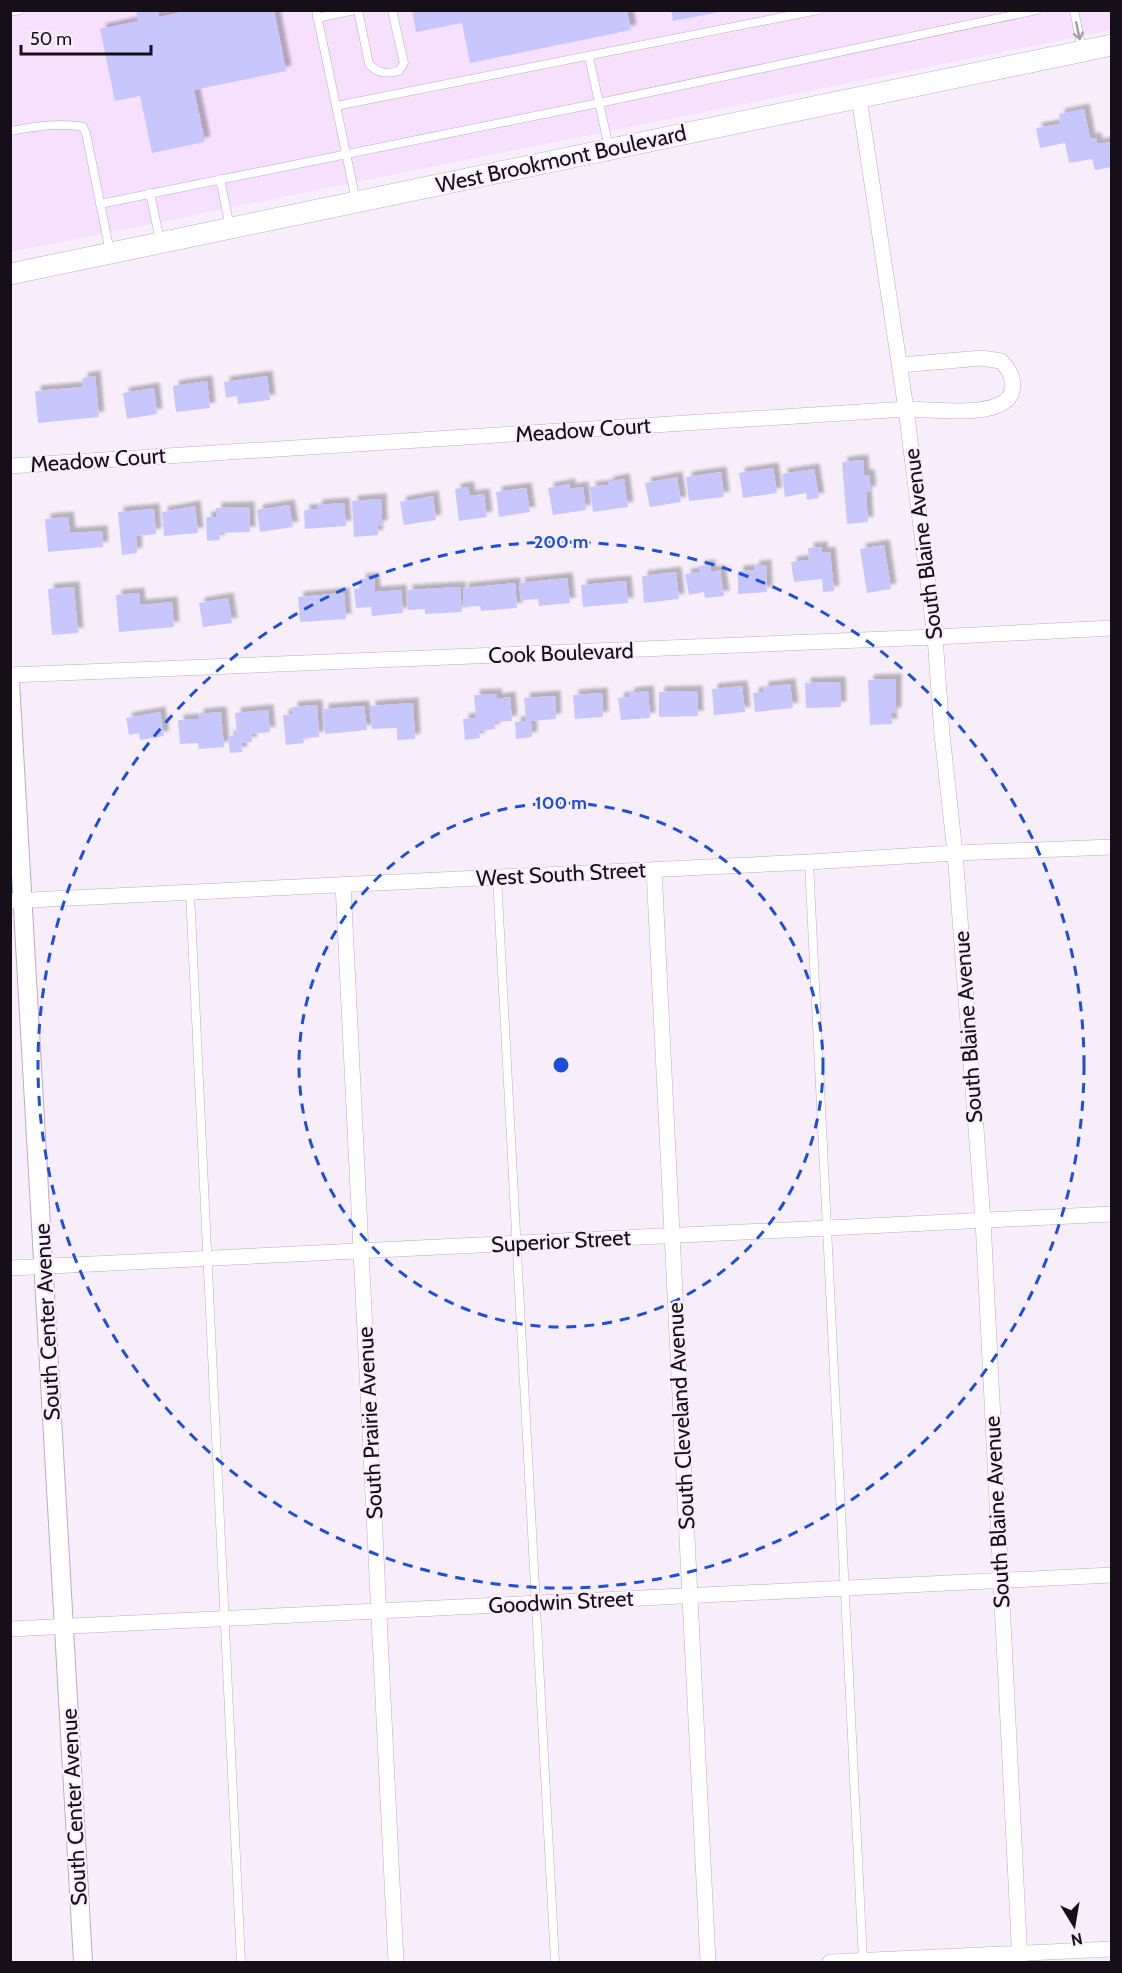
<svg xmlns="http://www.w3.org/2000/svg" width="1122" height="1973" font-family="Cabin,sans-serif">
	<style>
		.built { fill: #f6e0fe }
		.building { fill: #c7c7fe; filter: url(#shadow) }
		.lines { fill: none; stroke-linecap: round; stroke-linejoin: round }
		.service-casing { stroke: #bea9c6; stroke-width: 9 }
		.minor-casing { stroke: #bea9c6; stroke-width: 16 }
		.tertiary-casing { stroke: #bea9c6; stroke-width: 20 }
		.secondary-casing { stroke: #bea9c6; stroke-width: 22 }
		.service { stroke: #fff; stroke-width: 8 }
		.minor { stroke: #fff; stroke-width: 15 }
		.tertiary { stroke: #fff; stroke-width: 18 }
		.secondary { stroke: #fff; stroke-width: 21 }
		.oneway { stroke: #a29fa3 }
		.ring { fill: none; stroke: #1d4ed8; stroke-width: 3; stroke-dasharray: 10 8 }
		.labels { text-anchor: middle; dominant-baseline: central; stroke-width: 4.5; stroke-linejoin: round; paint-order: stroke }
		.street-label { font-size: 22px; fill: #160e19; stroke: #f8eefb }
		.centre { fill: #1d4ed8; stroke: #f8eefb; stroke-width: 3 }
		.ring-label { font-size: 18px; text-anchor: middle; font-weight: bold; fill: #1d4ed8; stroke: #f8eefb; stroke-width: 4.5; stroke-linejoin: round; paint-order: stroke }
	</style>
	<defs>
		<filter id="shadow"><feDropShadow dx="5.5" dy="-5.5" stdDeviation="1.5" flood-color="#0004"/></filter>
	</defs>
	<rect width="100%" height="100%" fill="#f8eefb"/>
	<path class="built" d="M 11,11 L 1111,11 L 1111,30 L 11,252 Z"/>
	<path class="building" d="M 136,10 L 158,10 L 159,17 L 178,13 L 177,10 L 274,10 L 286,71 L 194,90 L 205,142 L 152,153 L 140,96 L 115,101 L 100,29 L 138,21 Z
		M 412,10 L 627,10 L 631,30 L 470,63 L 462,23 L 416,32 Z
		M 671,10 L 720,10 L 720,12 L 673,21 Z
		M 1084,109 L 1090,139 L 1096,138 L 1097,144 L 1112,142 L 1112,167 L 1095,170 L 1092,159 L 1069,163 L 1065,143 L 1040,148 L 1036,128 L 1060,124 L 1059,114 Z
		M 95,376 L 99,417 L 38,423 L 35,391 L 83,387 L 82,378 Z
		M 267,376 L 270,400 L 238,404 L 237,396 L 226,398 L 224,382 Z
		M 207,381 L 210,408 L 176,412 L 173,386 Z
		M 154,388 L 157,414 L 127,419 L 123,393 Z
		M 863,460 L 864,475 L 869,475 L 871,491 L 866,492 L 868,522 L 847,524 L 842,462 Z
		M 773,468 L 777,493 L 743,498 L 739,473 Z
		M 814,469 L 819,498 L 807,500 L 806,493 L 785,497 L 782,474 Z
		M 721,472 L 724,497 L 689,501 L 686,477 Z
		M 677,477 L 681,502 L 650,507 L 645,483 Z
		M 624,479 L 628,507 L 593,512 L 590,487 L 608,485 L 608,482 Z
		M 570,484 L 570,489 L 583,487 L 586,510 L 553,515 L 548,488 Z
		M 468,487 L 470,496 L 484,494 L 487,517 L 459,521 L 455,489 Z
		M 526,488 L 530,512 L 499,517 L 496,492 Z
		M 433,496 L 436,520 L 404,525 L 400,502 Z
		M 381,499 L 382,526 L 377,526 L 378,535 L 354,537 L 352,501 Z
		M 344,503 L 346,526 L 305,529 L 304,510 L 317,509 L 317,505 Z
		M 289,505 L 293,527 L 260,532 L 257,510 Z
		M 195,506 L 198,533 L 164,536 L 162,512 Z
		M 249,507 L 250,532 L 219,533 L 220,540 L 207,541 L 206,517 L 216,517 L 216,508 Z
		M 154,509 L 156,534 L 136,536 L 137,553 L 122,555 L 118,512 Z
		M 68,517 L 70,533 L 102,531 L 103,547 L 48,552 L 45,519 Z
		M 884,545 L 891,589 L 867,593 L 860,549 Z
		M 822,547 L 822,553 L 830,552 L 834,591 L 823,592 L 822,579 L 794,582 L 791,562 L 809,560 L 808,548 Z
		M 710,565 L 711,572 L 720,570 L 724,596 L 705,598 L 704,592 L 689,595 L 685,574 L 700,572 L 699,566 Z
		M 766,565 L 767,592 L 738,594 L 738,571 L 754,570 L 754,566 Z
		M 676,572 L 679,599 L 644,603 L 642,576 Z
		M 374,578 L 375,592 L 401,590 L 403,613 L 372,616 L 371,607 L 356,608 L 354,589 L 361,588 L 360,579 Z
		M 567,578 L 570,603 L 539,606 L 538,599 L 521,600 L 519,583 Z
		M 626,581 L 628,603 L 583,607 L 581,585 Z
		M 515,583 L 517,608 L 481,611 L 480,606 L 464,607 L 463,588 Z
		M 74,587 L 78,633 L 52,635 L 48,589 Z
		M 460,587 L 462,612 L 425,614 L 425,609 L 408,610 L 407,590 Z
		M 139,593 L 140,605 L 172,602 L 174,627 L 119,632 L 116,595 Z
		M 344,593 L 346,619 L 300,622 L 298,597 Z
		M 228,598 L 232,623 L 203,627 L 199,603 Z
		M 896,679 L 896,713 L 891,713 L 892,724 L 870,725 L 868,680 Z
		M 840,682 L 841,707 L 806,708 L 805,683 Z
		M 790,684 L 793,708 L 755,712 L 753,693 L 763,692 L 763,687 Z
		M 742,686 L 745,712 L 714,715 L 712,689 Z
		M 648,691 L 650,718 L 621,720 L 618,698 L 629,697 L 629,693 Z
		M 697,691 L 698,716 L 659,717 L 659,692 Z
		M 602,693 L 603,717 L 575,719 L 573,695 Z
		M 496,694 L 497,699 L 510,697 L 512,721 L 494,722 L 495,729 L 479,731 L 480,738 L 465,740 L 463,719 L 476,718 L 474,695 Z
		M 555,696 L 556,719 L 531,721 L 532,737 L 516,739 L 515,722 L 526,721 L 524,698 Z
		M 413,703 L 415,739 L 397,740 L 397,728 L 372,729 L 370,706 Z
		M 317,705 L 319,737 L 303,738 L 304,743 L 286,745 L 283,715 L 293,714 L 292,707 Z
		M 364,706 L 367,730 L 325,734 L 323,709 Z
		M 268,710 L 270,732 L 251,734 L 252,742 L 241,743 L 242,752 L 230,753 L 228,736 L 237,735 L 235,713 Z
		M 160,712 L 164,736 L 140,740 L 139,733 L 129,735 L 126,718 Z
		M 221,712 L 224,747 L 199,749 L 198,743 L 180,744 L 178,720 L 199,719 L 198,714 Z"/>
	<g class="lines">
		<g class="service-casing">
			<path id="service" d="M 316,10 L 356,201
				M 358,10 L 369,64 C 378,74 387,74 399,71 L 404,63 L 392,10
				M 1074,10 L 1082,50
				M 10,12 L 20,10
				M 317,18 L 355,10
				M 589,57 L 609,148
				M 336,106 L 818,10
				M 10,131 C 33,127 61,122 83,127 L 86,133 L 110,252
				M 220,179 L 230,227
				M 150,193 L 160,241
				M 100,204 L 599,103 L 1037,10
				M 809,862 L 863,1961
				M 497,877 L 555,1962
				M 190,892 L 241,1962"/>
		</g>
		<g class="minor-casing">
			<path id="minor" d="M 859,97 L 906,409 L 935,637 L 942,734 L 955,853 L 983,1220 L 1020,1962
				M 10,466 L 906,409 C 930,409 1005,420 1012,391 C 1015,379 1009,369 1001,361 L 982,358 L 900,365
				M 10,675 L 935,637 L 1112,628
				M 654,869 L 708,1962
				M 343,884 L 396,1962
				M 10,901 L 809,862 L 955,853 L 1112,847
				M 10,1268 L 1112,1214
				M 10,1629 L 1112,1575
				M 830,1962 L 1112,1949"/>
		</g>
		<g class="tertiary-casing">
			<path id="tertiary" d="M 10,681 L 83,1962"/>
		</g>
		<g class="secondary-casing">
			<path id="secondary" d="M 10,274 L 1112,45"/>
		</g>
		<use href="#service" class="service"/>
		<use href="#minor" class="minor"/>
		<use href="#tertiary" class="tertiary"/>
		<use href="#secondary" class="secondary"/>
	</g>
	<defs><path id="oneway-shaft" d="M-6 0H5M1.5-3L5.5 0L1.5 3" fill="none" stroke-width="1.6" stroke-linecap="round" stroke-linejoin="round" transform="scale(1.5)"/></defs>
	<use class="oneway" href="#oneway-shaft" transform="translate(1078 31) rotate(78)"/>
	<g class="ring">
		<circle cx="561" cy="1065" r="262"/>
		<circle cx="561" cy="1065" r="523"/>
	</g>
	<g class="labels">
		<g class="street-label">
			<text transform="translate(561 159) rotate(-12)">West Brookmont Boulevard</text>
			<text transform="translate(583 430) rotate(-4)">Meadow Court</text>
			<text transform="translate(98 460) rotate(-4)">Meadow Court</text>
			<text transform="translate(923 544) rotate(-97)">South Blaine Avenue</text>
			<text transform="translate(561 653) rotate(-2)">Cook Boulevard</text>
			<text transform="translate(561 874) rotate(-3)">West South Street</text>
			<text transform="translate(968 1027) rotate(-94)">South Blaine Avenue</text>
			<text transform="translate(561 1241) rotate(-3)">Superior Street</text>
			<text transform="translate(47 1322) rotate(-93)">South Center Avenue</text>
			<text transform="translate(681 1416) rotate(-93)">South Cleveland Avenue</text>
			<text transform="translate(370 1423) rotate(-93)">South Prairie Avenue</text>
			<text transform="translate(997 1512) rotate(-93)">South Blaine Avenue</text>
			<text transform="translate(561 1602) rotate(-3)">Goodwin Street</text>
			<text transform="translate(74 1807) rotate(-93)">South Center Avenue</text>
		</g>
	</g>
	<circle cx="561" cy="1065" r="9" class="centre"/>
	<g class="ring-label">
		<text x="561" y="548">200 m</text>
		<text x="561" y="809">100 m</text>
	</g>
	<rect width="1122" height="1973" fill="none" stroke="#160e19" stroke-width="24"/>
	<g transform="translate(1074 1925) rotate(169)" stroke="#f8eefb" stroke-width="4.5" paint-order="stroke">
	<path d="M0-4.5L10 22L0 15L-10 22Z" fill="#160e19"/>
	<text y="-9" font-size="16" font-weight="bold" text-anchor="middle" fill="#160e19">N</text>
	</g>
	<path d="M21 45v9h130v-9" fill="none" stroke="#160e19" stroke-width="3"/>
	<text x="30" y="45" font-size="18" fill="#160e19" stroke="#f8eefb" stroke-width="4.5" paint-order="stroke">50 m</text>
</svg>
